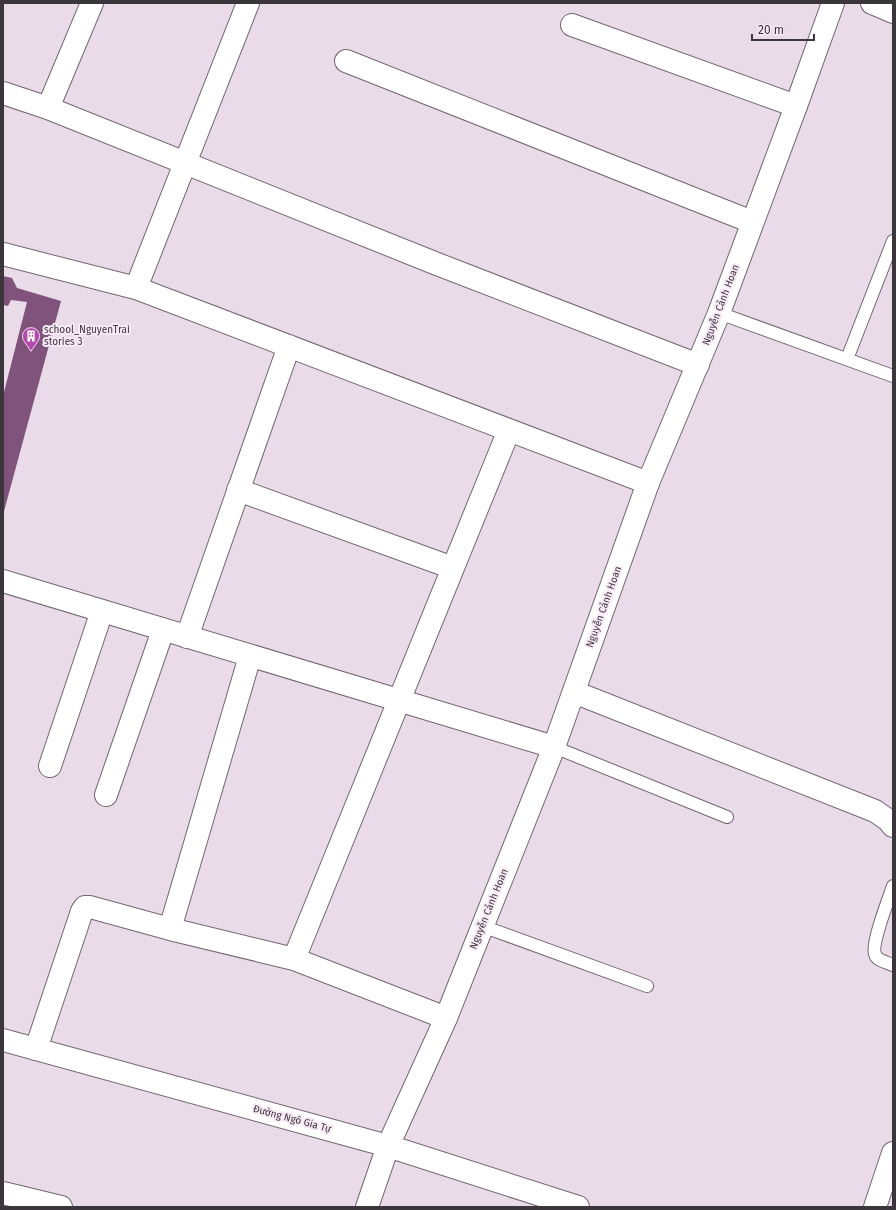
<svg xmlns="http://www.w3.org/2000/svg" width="896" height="1210" font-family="'Fira Sans',sans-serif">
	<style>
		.building { fill: #80537c }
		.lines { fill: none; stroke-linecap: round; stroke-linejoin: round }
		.service-casing { stroke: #736671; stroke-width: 14 }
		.minor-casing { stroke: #736671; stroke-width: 24 }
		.tertiary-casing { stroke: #736671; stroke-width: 24 }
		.service { stroke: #fff; stroke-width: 12 }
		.minor { stroke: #fff; stroke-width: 22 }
		.tertiary { stroke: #fff; stroke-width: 22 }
		.labels { text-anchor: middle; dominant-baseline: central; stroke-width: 4; stroke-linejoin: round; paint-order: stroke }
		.street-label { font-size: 10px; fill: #3b363b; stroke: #f8e9f6 }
		.poi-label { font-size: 10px; fill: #3b363b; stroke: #f8e9f6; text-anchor: start }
	</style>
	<rect width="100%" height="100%" fill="#eadbe8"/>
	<path class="building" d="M 3,276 L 12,278 L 17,288 L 61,301 L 3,515 L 3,396 L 27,302 L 11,300 L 8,306 L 3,305 Z"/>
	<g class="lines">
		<g class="service-casing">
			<path id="service" d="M 719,313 L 893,376
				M 847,359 L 893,241
				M 554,747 L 727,817
				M 893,886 C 889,898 871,944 875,954 C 877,961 886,962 893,965
				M 482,926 L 647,986"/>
		</g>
		<g class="minor-casing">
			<path id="minor" d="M 872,3 L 893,12
				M 572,25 L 796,106
				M 346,61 L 752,222
				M 3,93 L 48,108 L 432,262 L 698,365
				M 48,108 L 92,3
				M 3,254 L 136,288 L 648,483
				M 136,288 L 248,3
				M 238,490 L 453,568
				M 3,581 L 554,747
				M 187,637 L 289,346
				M 574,692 L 875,811 L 888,820 L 893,826
				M 50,766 L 102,611
				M 106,795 L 163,630
				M 170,929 L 250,656
				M 294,959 L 509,430
				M 36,1049 L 82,911 L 85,907 L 90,907 L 170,929 L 294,959 L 446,1018
				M 3,1193 L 61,1207
				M 875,1207 L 893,1153"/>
		</g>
		<g class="tertiary-casing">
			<path id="tertiary" d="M 3,1040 L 388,1146 L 578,1207
				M 367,1207 L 388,1146 L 446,1018 L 554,747 L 648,483 L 719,313 L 796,106 L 833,3"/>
		</g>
		<use href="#service" class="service"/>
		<use href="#minor" class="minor"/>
		<use href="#tertiary" class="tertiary"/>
	</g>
	<defs>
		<g id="building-pin" transform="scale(0.9)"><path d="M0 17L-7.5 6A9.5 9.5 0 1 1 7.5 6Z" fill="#b249ab" stroke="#f8e9f6"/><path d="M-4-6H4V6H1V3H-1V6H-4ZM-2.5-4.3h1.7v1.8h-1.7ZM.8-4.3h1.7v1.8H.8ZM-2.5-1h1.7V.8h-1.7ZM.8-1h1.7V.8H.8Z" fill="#fff"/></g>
	</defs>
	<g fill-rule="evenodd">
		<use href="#building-pin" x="31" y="336"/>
	</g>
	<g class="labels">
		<g class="street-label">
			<text transform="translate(721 305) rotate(-69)">Nguyễn Cảnh Hoan</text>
			<text transform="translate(604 607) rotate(-70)">Nguyễn Cảnh Hoan</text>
			<text transform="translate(489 909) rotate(-68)">Nguyễn Cảnh Hoan</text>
			<text transform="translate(292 1119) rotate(15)">Đường Ngô Gia Tự</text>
		</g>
		<g class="poi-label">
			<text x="44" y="330">school_NguyenTrai<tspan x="44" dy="12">stories 3</tspan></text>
		</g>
	</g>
	<rect width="896" height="1210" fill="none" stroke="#3b363b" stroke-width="8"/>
	<path d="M752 34v6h62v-6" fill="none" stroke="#3b363b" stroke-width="2"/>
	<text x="758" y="34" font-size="12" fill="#3b363b" stroke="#f8e9f6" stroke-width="3" paint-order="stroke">20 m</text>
</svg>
